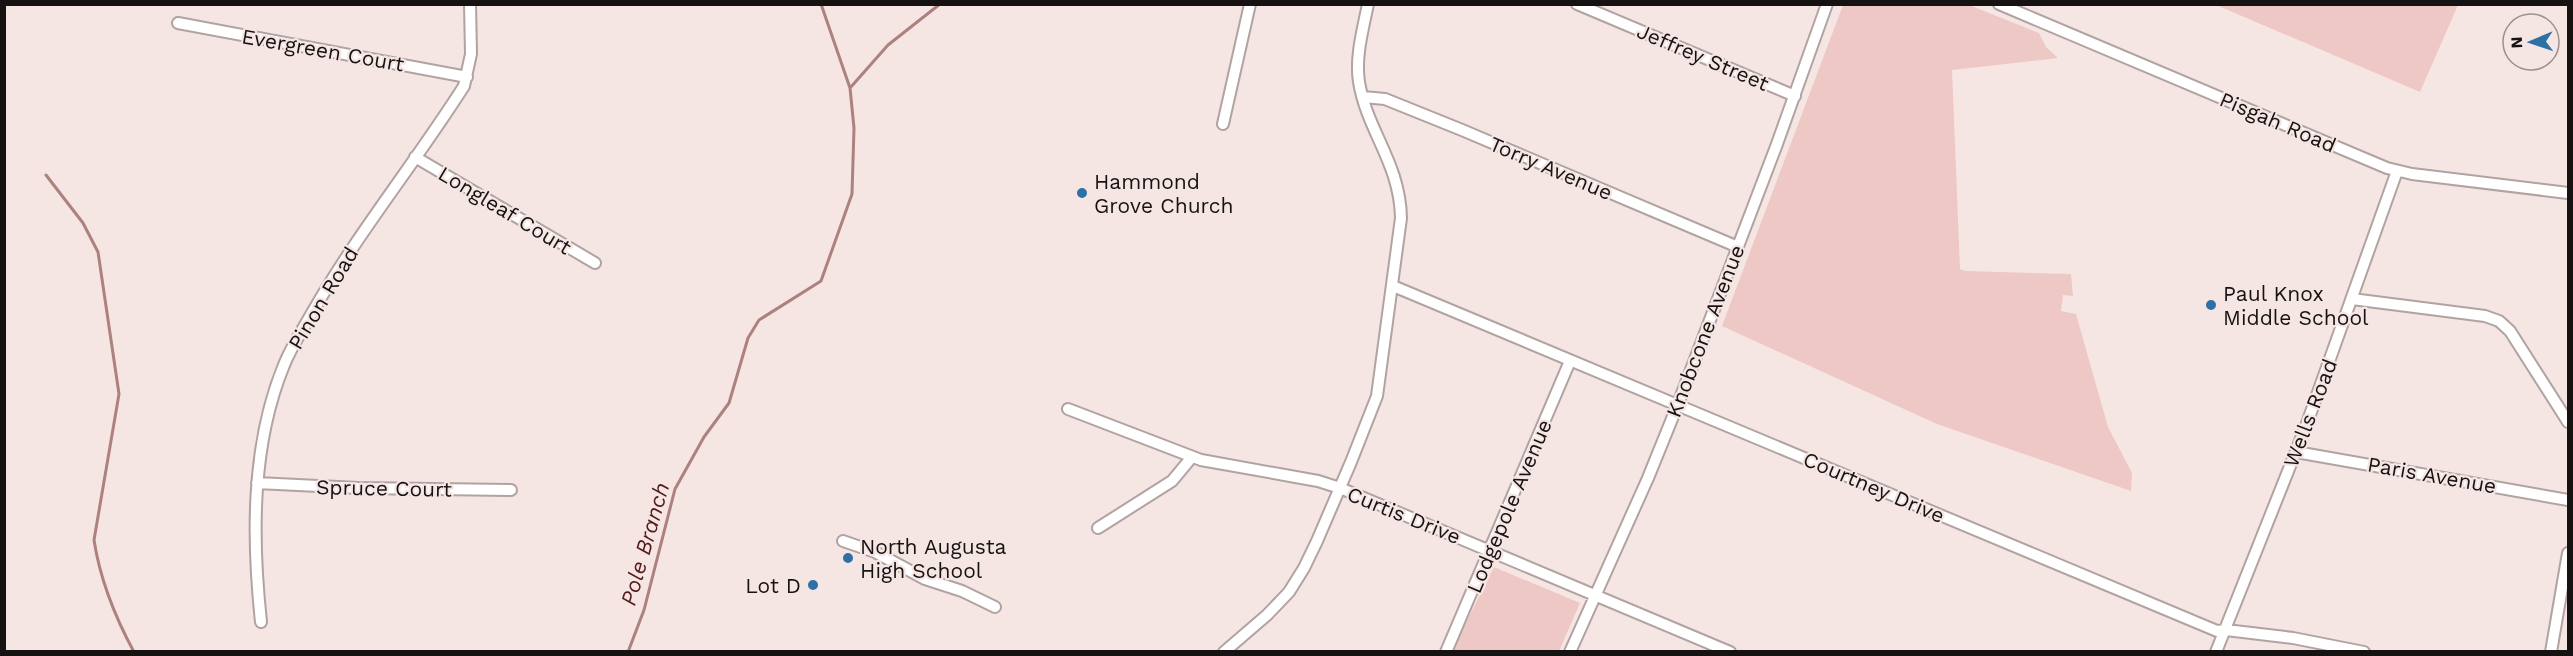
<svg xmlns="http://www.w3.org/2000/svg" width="2573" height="656" font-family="'Work Sans',sans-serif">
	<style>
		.green { fill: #eec8c5 }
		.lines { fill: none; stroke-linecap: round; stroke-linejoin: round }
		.stream { stroke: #ad817d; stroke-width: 3 }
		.minor-casing { stroke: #b1a3a2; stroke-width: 14 }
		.minor { stroke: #fff; stroke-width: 10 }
		.poi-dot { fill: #2e70a6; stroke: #f5e6e4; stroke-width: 2 }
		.labels { text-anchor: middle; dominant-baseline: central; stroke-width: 4.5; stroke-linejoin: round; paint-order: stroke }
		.street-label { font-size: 21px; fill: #171212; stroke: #f5e6e4 }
		.poi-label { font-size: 21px; fill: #171212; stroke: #f5e6e4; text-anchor: start }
		.water-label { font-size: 22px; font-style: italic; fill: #551c1b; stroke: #f5e6e4 }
	</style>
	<rect width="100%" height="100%" fill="#f5e6e4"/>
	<path class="green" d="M 1843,5 L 1969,5 L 2039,33 L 2046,47 L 2058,58 L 1952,70 L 1960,269 L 1965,271 L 2071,274 L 2073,296 L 2063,295 L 2061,311 L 2076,314 L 2108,427 L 2132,473 L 2131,491 L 1937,424 L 1722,326 Z
		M 2216,5 L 2458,5 L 2420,92 Z
		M 1494,567 L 1580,603 L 1559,651 L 1451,652 Z"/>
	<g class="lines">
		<path class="stream" d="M 850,88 L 888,45 L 940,4
			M 46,175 L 83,223 L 98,252 L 119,394 L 94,540 C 100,579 115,617 134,652
			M 628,652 L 644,610 L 675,489 L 704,437 L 729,403 L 748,338 L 759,320 L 821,281 L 852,194 L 854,128 L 850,88 L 821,4"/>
		<g class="minor-casing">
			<path id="minor" d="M 1577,4 L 1795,96
				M 1999,4 L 2387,168 L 2412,174 L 2568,193
				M 178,23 L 467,77
				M 1363,97 L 1385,99 L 1462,130 L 1738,247
				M 1223,124 L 1250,4
				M 415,157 L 595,263
				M 1393,286 L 2217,631 L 2226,630 L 2293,638 L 2364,652
				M 2352,299 L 2485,316 L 2499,321 L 2510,331 L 2568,422
				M 1068,409 L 1201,460 L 1318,481 L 1340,488 L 1730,652
				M 2296,452 L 2568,500
				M 257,483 L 359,488 L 511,490
				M 1098,528 L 1172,481 L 1192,457
				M 843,541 L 875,552 L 925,579 L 962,591 L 995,607
				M 261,622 C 252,538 251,445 284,365 C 291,347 302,331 312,313 C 357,234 415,163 464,86 L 471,54 L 470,4
				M 1224,652 L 1267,615 L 1289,592 L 1304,568 L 1317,541 L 1351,462 L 1377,396 L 1401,218 C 1400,163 1367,131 1359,82 C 1355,57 1363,29 1368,4
				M 1446,652 L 1570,361
				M 1570,652 L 1648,478 L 1678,404 L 1777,144 L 1827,4
				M 2216,652 L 2306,426 L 2397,171
				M 2551,652 L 2568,553"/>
		</g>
		<use href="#minor" class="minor"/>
	</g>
	<g class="poi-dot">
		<circle cx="1082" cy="193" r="6"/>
		<circle cx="2211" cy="305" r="6"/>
		<circle cx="848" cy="558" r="6"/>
		<circle cx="813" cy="585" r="6"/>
	</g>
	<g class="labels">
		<g class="street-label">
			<text transform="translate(323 50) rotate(10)">Evergreen Court</text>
			<text transform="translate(1703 57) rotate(23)">Jeffrey Street</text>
			<text transform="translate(2278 122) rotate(23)">Pisgah Road</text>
			<text transform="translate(1551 168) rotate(23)">Torry Avenue</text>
			<text transform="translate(505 210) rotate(31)">Longleaf Court</text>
			<text transform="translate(323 298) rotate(-59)">Pinon Road</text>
			<text transform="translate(1705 331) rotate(-69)">Knobcone Avenue</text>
			<text transform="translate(2310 413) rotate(-69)">Wells Road</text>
			<text transform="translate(2432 475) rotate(10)">Paris Avenue</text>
			<text transform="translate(1874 487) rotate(23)">Courtney Drive</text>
			<text transform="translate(384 488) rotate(1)">Spruce Court</text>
			<text transform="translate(1509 506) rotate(-67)">Lodgepole Avenue</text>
			<text transform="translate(1404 515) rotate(22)">Curtis Drive</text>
		</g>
		<g class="poi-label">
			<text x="1094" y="181">Hammond<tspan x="1094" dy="24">Grove Church</tspan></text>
			<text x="2223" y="293">Paul Knox<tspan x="2223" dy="24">Middle School</tspan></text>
			<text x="860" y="546">North Augusta<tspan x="860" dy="24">High School</tspan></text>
			<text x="801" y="585" text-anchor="end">Lot D</text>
		</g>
		<g class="water-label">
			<text transform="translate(645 544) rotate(-74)">Pole Branch</text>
		</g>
	</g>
	<rect width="2573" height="656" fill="none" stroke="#171212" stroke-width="12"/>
	<g transform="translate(2531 42) rotate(268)"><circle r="28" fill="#f5e6e4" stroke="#9c9190" stroke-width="1.5"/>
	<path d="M0-4.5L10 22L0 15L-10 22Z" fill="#2e70a6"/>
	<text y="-9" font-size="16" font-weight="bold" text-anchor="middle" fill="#171212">N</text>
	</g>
</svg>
